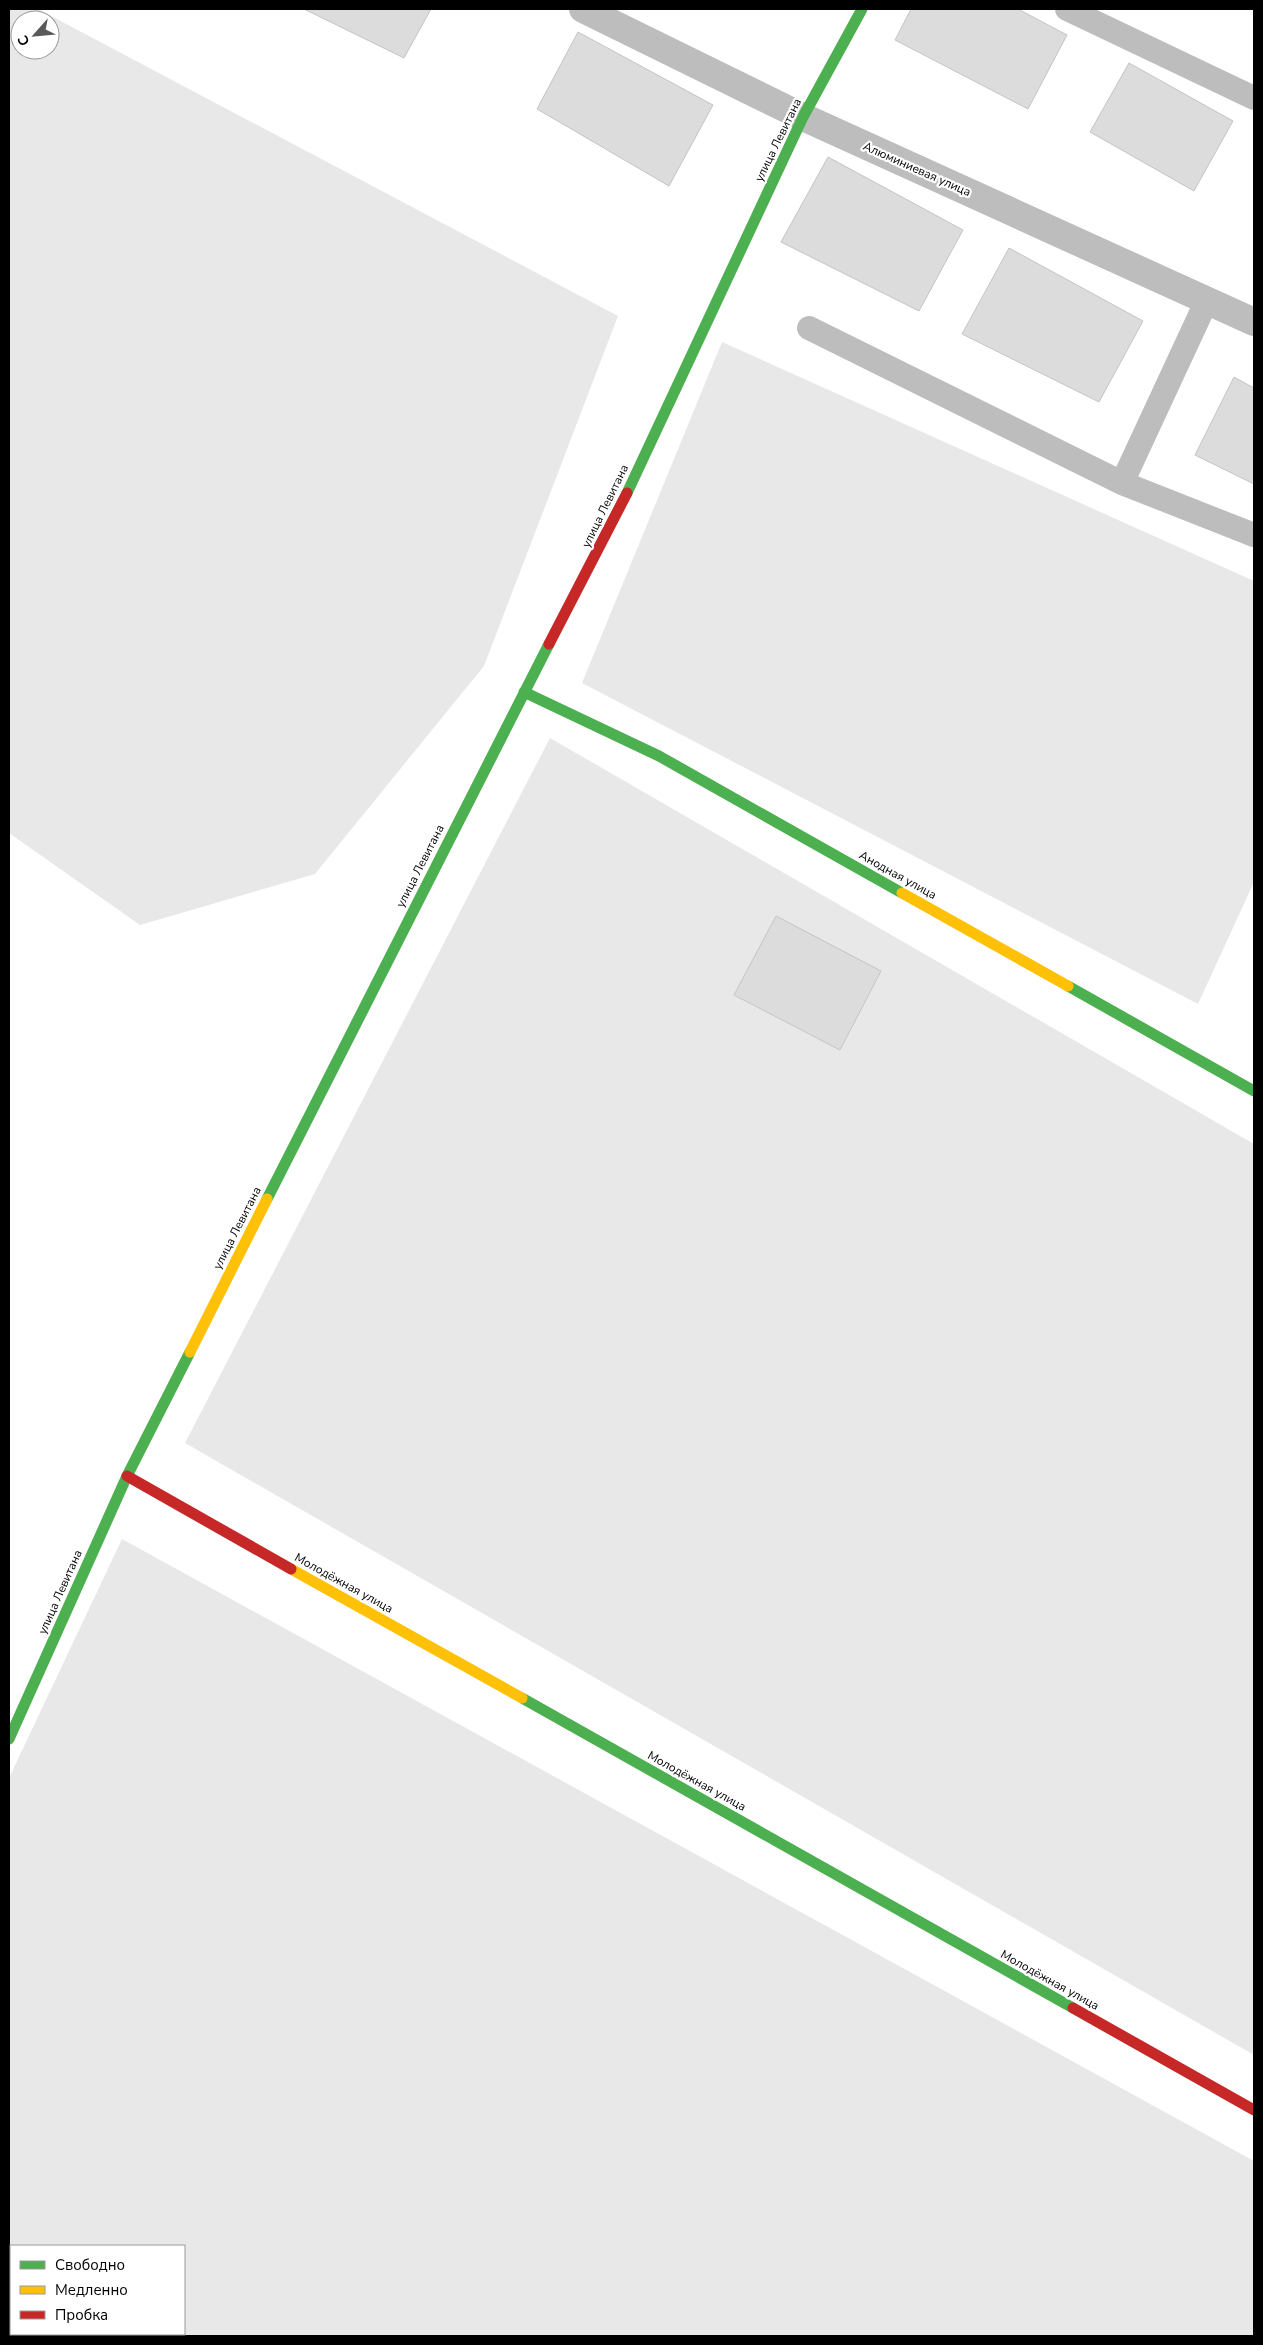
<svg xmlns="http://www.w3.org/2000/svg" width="1263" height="2345" font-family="'Nunito Sans',sans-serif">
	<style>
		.green { fill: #e8e8e8; fill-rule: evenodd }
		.building { fill: #dcdcdc; stroke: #c4c4c4 }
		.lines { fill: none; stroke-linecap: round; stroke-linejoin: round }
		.lane { stroke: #bdbdbd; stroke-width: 24 }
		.street { stroke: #bdbdbd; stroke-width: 28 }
		.fast { stroke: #4caf50; stroke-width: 11 }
		.slow { stroke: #ffc107; stroke-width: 11 }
		.jam { stroke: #c62828; stroke-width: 11 }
		.labels { text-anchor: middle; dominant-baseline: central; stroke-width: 4.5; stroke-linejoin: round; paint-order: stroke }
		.street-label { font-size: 12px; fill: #000; stroke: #fff }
	</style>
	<rect width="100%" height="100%" fill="#fff"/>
	<path class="green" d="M 9,9 L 38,9 L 618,316 L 484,666 L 315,874 L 140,925 L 9,833 ZM 20,20 L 50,20 L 50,50 L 20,50 Z
		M 722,342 L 1254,581 L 1254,882 L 1198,1004 L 582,683 Z
		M 550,738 L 1254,1144 L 1254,2055 L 185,1443 Z
		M 122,1539 L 1254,2161 L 1254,2336 L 9,2336 L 9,1778 ZM 11,2246 L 184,2246 L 184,2334 L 11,2334 Z"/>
	<path class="building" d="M 304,9 L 431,9 L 404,58 Z
		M 911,9 L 1018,9 L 1067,35 L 1028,109 L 895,40 Z
		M 578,32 L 713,105 L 669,186 L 537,109 Z
		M 1129,63 L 1233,121 L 1194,191 L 1090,132 Z
		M 828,157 L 963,230 L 919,311 L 781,242 Z
		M 1009,248 L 1143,321 L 1099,402 L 962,334 Z
		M 1234,377 L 1254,388 L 1254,484 L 1195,455 Z
		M 776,916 L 881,971 L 840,1050 L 734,995 Z"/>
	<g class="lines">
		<path class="lane" d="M 1067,9 L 1254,98
			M 809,328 L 1122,483 L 1207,300
			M 1122,483 L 1254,535"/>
		<path class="street" d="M 583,9 L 803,117 L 1254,322"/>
		<path class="fast" d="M 627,493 L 803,117 L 862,9
			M 524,692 L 659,756 L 902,893
			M 1068,986 L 1254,1091
			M 267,1199 L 549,644
			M 522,1698 L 1073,2008
			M 9,1739 L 127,1476 L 190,1352"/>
		<path class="slow" d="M 902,893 L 1068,986
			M 190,1352 L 267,1199
			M 291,1569 L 522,1698"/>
		<path class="jam" d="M 549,644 L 627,493
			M 127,1476 L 291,1569
			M 1073,2008 L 1254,2110"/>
	</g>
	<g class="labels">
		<g class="street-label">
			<text transform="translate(778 140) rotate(-64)">улица Левитана</text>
			<text transform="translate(917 169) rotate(24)">Алюминиевая улица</text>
			<text transform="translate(605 506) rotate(-64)">улица Левитана</text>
			<text transform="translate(420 866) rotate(-63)">улица Левитана</text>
			<text transform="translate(898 875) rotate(29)">Анодная улица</text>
			<text transform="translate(237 1228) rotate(-63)">улица Левитана</text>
			<text transform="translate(344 1583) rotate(29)">Молодёжная улица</text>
			<text transform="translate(60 1592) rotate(-66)">улица Левитана</text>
			<text transform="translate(697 1781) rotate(29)">Молодёжная улица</text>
			<text transform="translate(1050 1980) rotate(29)">Молодёжная улица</text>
		</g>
	</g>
	<rect width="1263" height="2345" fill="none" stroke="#000000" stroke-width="20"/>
	<rect x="10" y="2245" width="175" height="90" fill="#ffffff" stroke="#999999"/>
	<rect x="20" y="2261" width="25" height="8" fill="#4caf50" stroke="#999999"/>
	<text x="55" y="2270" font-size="15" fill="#000000">Свободно</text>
	<rect x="20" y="2286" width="25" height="8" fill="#ffc107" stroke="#999999"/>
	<text x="55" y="2295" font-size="15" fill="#000000">Медленно</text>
	<rect x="20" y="2311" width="25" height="8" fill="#c62828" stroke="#999999"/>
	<text x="55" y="2320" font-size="15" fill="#000000">Пробка</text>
	<g transform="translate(35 35) rotate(243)"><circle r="24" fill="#ffffff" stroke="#999999"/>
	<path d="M0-4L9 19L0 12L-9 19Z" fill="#595959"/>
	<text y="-8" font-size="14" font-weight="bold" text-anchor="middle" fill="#000000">С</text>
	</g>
</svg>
